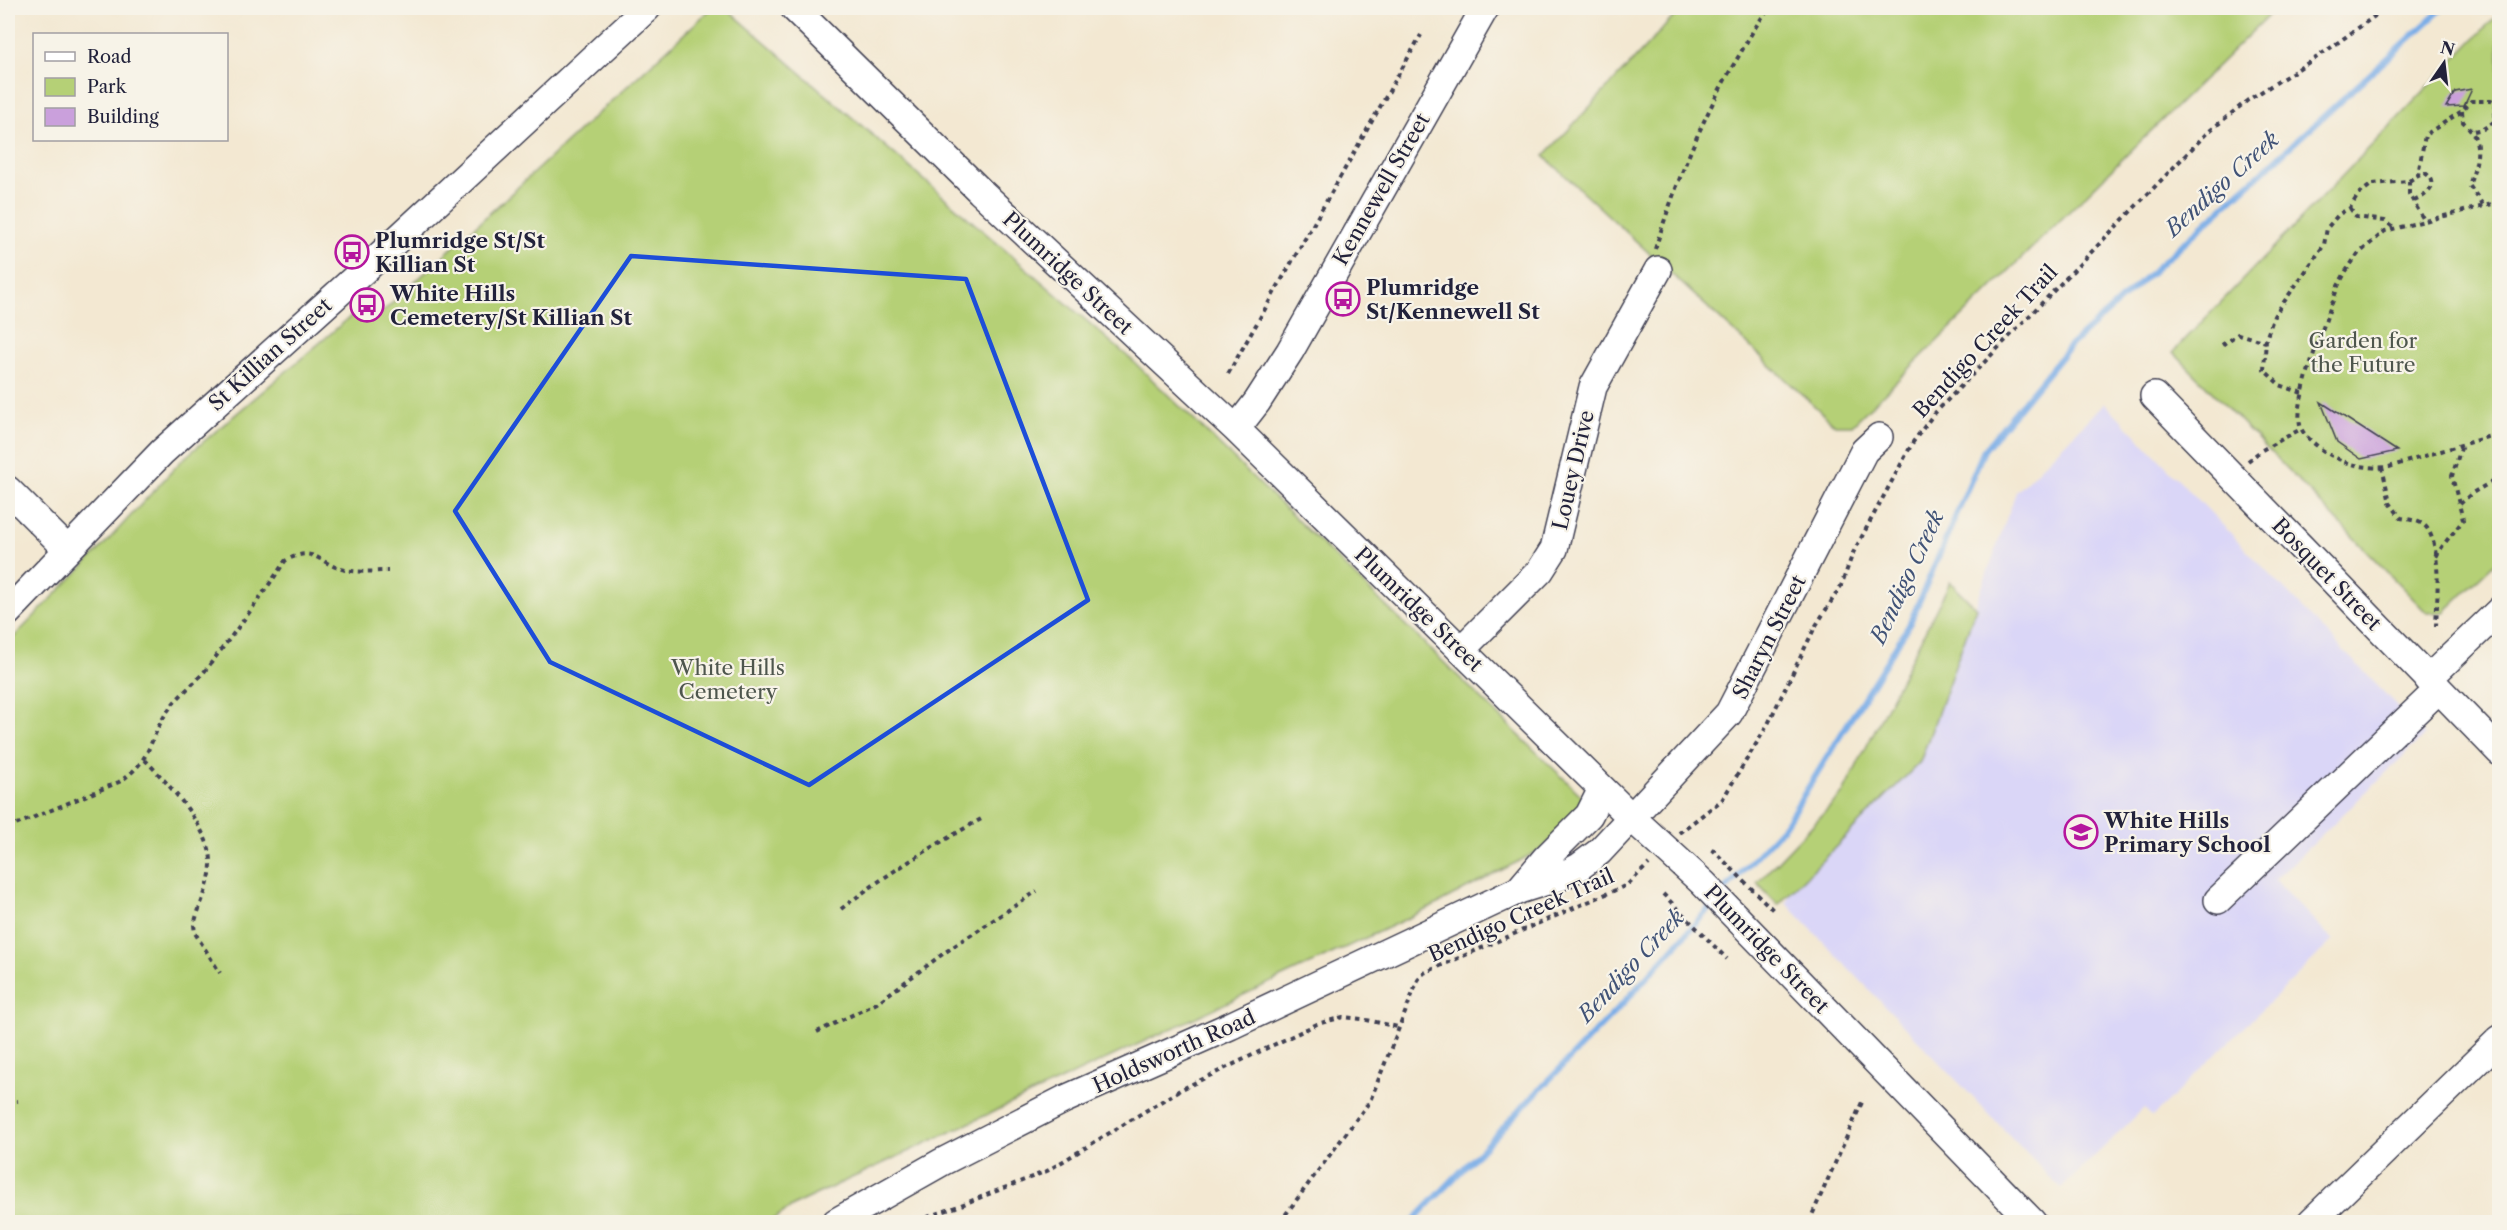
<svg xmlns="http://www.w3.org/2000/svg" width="2507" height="1230" font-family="'Libre Caslon Text',serif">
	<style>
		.built { fill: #dad6f7 }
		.green { fill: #b5d076; stroke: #6c7958; stroke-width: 1.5 }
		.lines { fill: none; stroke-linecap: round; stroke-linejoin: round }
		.stream { stroke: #7aade7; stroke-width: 6 }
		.building { fill: #caa0dc }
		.minor-casing { stroke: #414052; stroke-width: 30 }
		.path { stroke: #414052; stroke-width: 4; stroke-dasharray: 4.5 4.5; stroke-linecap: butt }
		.minor { stroke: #fff; stroke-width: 27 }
		.marked { fill: none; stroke: #1d4ed8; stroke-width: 4.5; stroke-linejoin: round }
		.labels { text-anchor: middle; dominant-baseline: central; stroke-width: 4.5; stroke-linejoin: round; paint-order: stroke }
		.street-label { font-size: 21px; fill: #22223b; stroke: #f7f3e8 }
		.poi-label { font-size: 21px; font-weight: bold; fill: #22223b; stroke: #f7f3e8; text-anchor: start }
		.park-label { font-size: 21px; fill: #4e564d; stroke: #f7f3e8 }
		.water-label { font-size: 22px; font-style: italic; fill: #415377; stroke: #f7f3e8 }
	</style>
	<rect width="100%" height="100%" fill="#f7f3e8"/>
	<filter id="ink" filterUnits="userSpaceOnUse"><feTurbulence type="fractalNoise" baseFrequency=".0167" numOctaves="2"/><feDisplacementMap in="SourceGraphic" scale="12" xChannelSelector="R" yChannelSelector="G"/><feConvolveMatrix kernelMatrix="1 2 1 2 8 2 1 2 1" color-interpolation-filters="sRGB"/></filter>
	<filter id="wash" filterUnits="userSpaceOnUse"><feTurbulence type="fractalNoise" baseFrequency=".008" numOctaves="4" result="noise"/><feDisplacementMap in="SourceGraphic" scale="24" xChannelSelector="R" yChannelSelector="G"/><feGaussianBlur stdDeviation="1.35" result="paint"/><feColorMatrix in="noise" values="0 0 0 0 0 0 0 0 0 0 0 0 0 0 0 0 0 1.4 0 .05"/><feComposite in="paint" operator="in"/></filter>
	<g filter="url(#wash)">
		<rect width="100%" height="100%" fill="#f3e8d2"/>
		<path class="built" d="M 2105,403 L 2425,735 L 2275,880 L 2333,940 L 2152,1117 L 2144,1108 L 2061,1189 L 1786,903 L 1799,873 L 1920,762 L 2016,492 Z"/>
		<path class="green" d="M 712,8 L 726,8 L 1133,361 L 1588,802 L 1542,849 L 1432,907 L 798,1203 L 769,1222 L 8,1222 L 8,643 L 101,548 L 182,460 L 363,306 L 376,318 Z
			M 1682,8 L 2276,8 L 1852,425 L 1835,425 L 1544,156 Z
			M 2499,13 L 2499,559 L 2444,612 L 2427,613 L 2173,352 Z
			M 1950,582 L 1976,608 L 1920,762 L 1778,905 L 1757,883 L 1843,793 Z"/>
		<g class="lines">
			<path class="stream" d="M 1723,892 L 1785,825 L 1909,625 L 1984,450 L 2069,347 L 2443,8
				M 1412,1222 L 1630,996 L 1713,904"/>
		</g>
		<g id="blocks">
			<path class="building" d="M 2472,89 L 2464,106 L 2446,107 L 2455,92 Z
				M 2321,402 L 2397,451 L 2361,459 L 2337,442 Z"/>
		</g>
	</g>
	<g filter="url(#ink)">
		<use href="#blocks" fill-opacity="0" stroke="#414052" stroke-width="1.5"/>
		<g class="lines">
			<g class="minor-casing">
				<path id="minor" d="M 794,8 L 980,191 L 1236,429 L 1632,818 L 1703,883 L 2032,1222
					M 2154,396 L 2500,752
					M 1236,429 L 1257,402 L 1290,351 L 1485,8
					M 8,490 L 67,549
					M 8,612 L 162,452 L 373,262 L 647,8
					M 1461,650 L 1540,571 L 1554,549 L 1593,387 L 1658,270
					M 2428,679 L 2500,610
					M 1519,890 L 1546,858 L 1589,815 L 1602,789
					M 2218,900 L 2439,689
					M 836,1222 L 942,1162 L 1065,1099 L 1230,1026 L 1519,890 L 1560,877 L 1579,867 L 1599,852 L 1729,713 L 1864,451 L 1879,437
					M 2311,1222 L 2500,1039"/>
			</g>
			<path class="path" d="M 2462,111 L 2463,122 C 2484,139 2478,162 2469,185 L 2483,205
				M 2494,122 L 2500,125
				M 2474,131 L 2483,129 L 2494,122 L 2496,104
				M 2409,181 L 2409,194 L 2424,220
				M 2414,201 C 2426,196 2442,184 2425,173 L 2418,175
				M 2500,202 L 2385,231 L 2358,254 L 2346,271 L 2338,286 C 2329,314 2291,403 2301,428 C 2304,436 2319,448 2327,453 C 2347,465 2366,469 2389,467 L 2500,433
				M 2350,208 L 2356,217 L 2385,221 L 2394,228
				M 1655,249 C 1677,181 1702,116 1740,54 C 1749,38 1758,21 1770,8
				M 2222,345 L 2238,334 L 2266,342
				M 1228,374 L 1421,35
				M 2302,393 L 2280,385 L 2264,370 L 2266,339 L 2274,316 L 2324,245 L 2327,228 L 2339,214 L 2350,208 L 2358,195 L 2372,184 L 2409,181 L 2418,175 L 2425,135 L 2462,111 L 2471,101 L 2491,101 L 2496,104 L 2500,98
				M 2248,461 L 2262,450 L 2301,429
				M 2382,467 L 2390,503 L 2401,518 C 2410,520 2421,520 2427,528 C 2442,550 2437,600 2436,626
				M 2460,504 L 2472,493 L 2500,477
				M 2436,557 C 2443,543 2454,533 2463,520 L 2452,476 L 2462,445
				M 145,760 C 167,782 212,831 211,863 C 211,884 199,905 194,925 L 195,933 L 220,973
				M 8,828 L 119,782 C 154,759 147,740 169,709 C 179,695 193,685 204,672 C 232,636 260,599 285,561 C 315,544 318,564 345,570 C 359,573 374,571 388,571
				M 1679,833 L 1722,800 L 1767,726 L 1815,627 L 1841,586 L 1853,553 L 1913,442 L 1933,415 L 2207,133 L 2248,100 L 2319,56 L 2386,8
				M 1712,849 L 1774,911
				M 1663,894 L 1727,959
				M 841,909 C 886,874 933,846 983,818
				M 817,1032 L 877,1003 L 944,953 L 1037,891
				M 8,1102 L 18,1101
				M 901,1222 L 916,1221 L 956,1207 L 1047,1171 L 1180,1090 L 1317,1024 L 1343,1017 L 1362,1019 L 1398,1027
				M 1280,1222 L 1370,1101 L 1418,980 L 1424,973 L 1627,885 L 1649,864
				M 1809,1222 L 1863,1100"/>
			<use href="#minor" class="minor"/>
		</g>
	</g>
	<path class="marked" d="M 631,256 L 966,279 L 1088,600 L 809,785 L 550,662 L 455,511 Z"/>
	<defs>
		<g id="bus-ring" transform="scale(1.725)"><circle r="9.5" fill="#f7f3e8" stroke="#b5179e" stroke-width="1.5"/><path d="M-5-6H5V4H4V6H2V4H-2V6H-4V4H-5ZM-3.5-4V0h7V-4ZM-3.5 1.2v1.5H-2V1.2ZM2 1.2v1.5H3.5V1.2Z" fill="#b5179e"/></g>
		<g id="school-ring" transform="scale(1.725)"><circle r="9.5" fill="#f7f3e8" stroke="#b5179e" stroke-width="1.5"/><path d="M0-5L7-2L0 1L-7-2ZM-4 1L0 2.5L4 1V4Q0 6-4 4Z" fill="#b5179e"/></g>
	</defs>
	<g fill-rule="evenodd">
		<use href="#bus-ring" x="352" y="252"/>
		<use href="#bus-ring" x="1343" y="299"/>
		<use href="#bus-ring" x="367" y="305"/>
		<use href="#school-ring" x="2081" y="832"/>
	</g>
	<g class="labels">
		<g class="street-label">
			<text transform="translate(1381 189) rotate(-60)">Kennewell Street</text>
			<text transform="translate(1068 273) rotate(43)">Plumridge Street</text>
			<text transform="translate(1985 341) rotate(-47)">Bendigo Creek Trail</text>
			<text transform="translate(270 354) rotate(-42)">St Killian Street</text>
			<text transform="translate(1573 470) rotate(-77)">Louey Drive</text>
			<text transform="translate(2327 574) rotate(46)">Bosquet Street</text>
			<text transform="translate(1419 609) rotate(44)">Plumridge Street</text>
			<text transform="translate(1769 637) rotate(-63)">Sharyn Street</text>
			<text transform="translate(1521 915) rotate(-24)">Bendigo Creek Trail</text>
			<text transform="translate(1767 949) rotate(46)">Plumridge Street</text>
			<text transform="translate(1174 1051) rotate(-24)">Holdsworth Road</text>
		</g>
		<g class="poi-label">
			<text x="375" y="240">Plumridge St/St<tspan x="375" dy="24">Killian St</tspan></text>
			<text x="1366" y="287">Plumridge<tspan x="1366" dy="24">St/Kennewell St</tspan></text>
			<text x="390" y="293">White Hills<tspan x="390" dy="24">Cemetery/St Killian St</tspan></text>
			<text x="2104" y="820">White Hills<tspan x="2104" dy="24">Primary School</tspan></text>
		</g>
		<g class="park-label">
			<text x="2363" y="340">Garden for<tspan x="2363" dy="24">the Future</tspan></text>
			<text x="728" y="667">White Hills<tspan x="728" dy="24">Cemetery</tspan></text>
		</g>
		<g class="water-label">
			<text transform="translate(2222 184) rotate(-42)">Bendigo Creek</text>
			<text transform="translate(1907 577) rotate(-65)">Bendigo Creek</text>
			<text transform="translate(1631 966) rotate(-47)">Bendigo Creek</text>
		</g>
	</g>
	<rect width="2507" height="1230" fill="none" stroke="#f7f3e8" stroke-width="30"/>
	<rect x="33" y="33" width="195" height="108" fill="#f7f3e8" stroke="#a29fa3" stroke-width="1.5"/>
	<rect x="45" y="52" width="30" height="9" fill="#ffffff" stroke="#a29fa3" stroke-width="1.5"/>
	<text x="87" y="63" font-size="18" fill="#22223b">Road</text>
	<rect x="45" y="78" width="30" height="18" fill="#b5d076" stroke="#a29fa3" stroke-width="1.5"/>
	<text x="87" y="93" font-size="18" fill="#22223b">Park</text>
	<rect x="45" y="108" width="30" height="18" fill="#caa0dc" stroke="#a29fa3" stroke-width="1.5"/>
	<text x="87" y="123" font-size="18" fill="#22223b">Building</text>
	<g transform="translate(2444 63) rotate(14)" stroke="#f7f3e8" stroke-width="4.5" paint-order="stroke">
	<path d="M0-4.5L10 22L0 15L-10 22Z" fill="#22223b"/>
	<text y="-9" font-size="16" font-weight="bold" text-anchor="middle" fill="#22223b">N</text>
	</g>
</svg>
